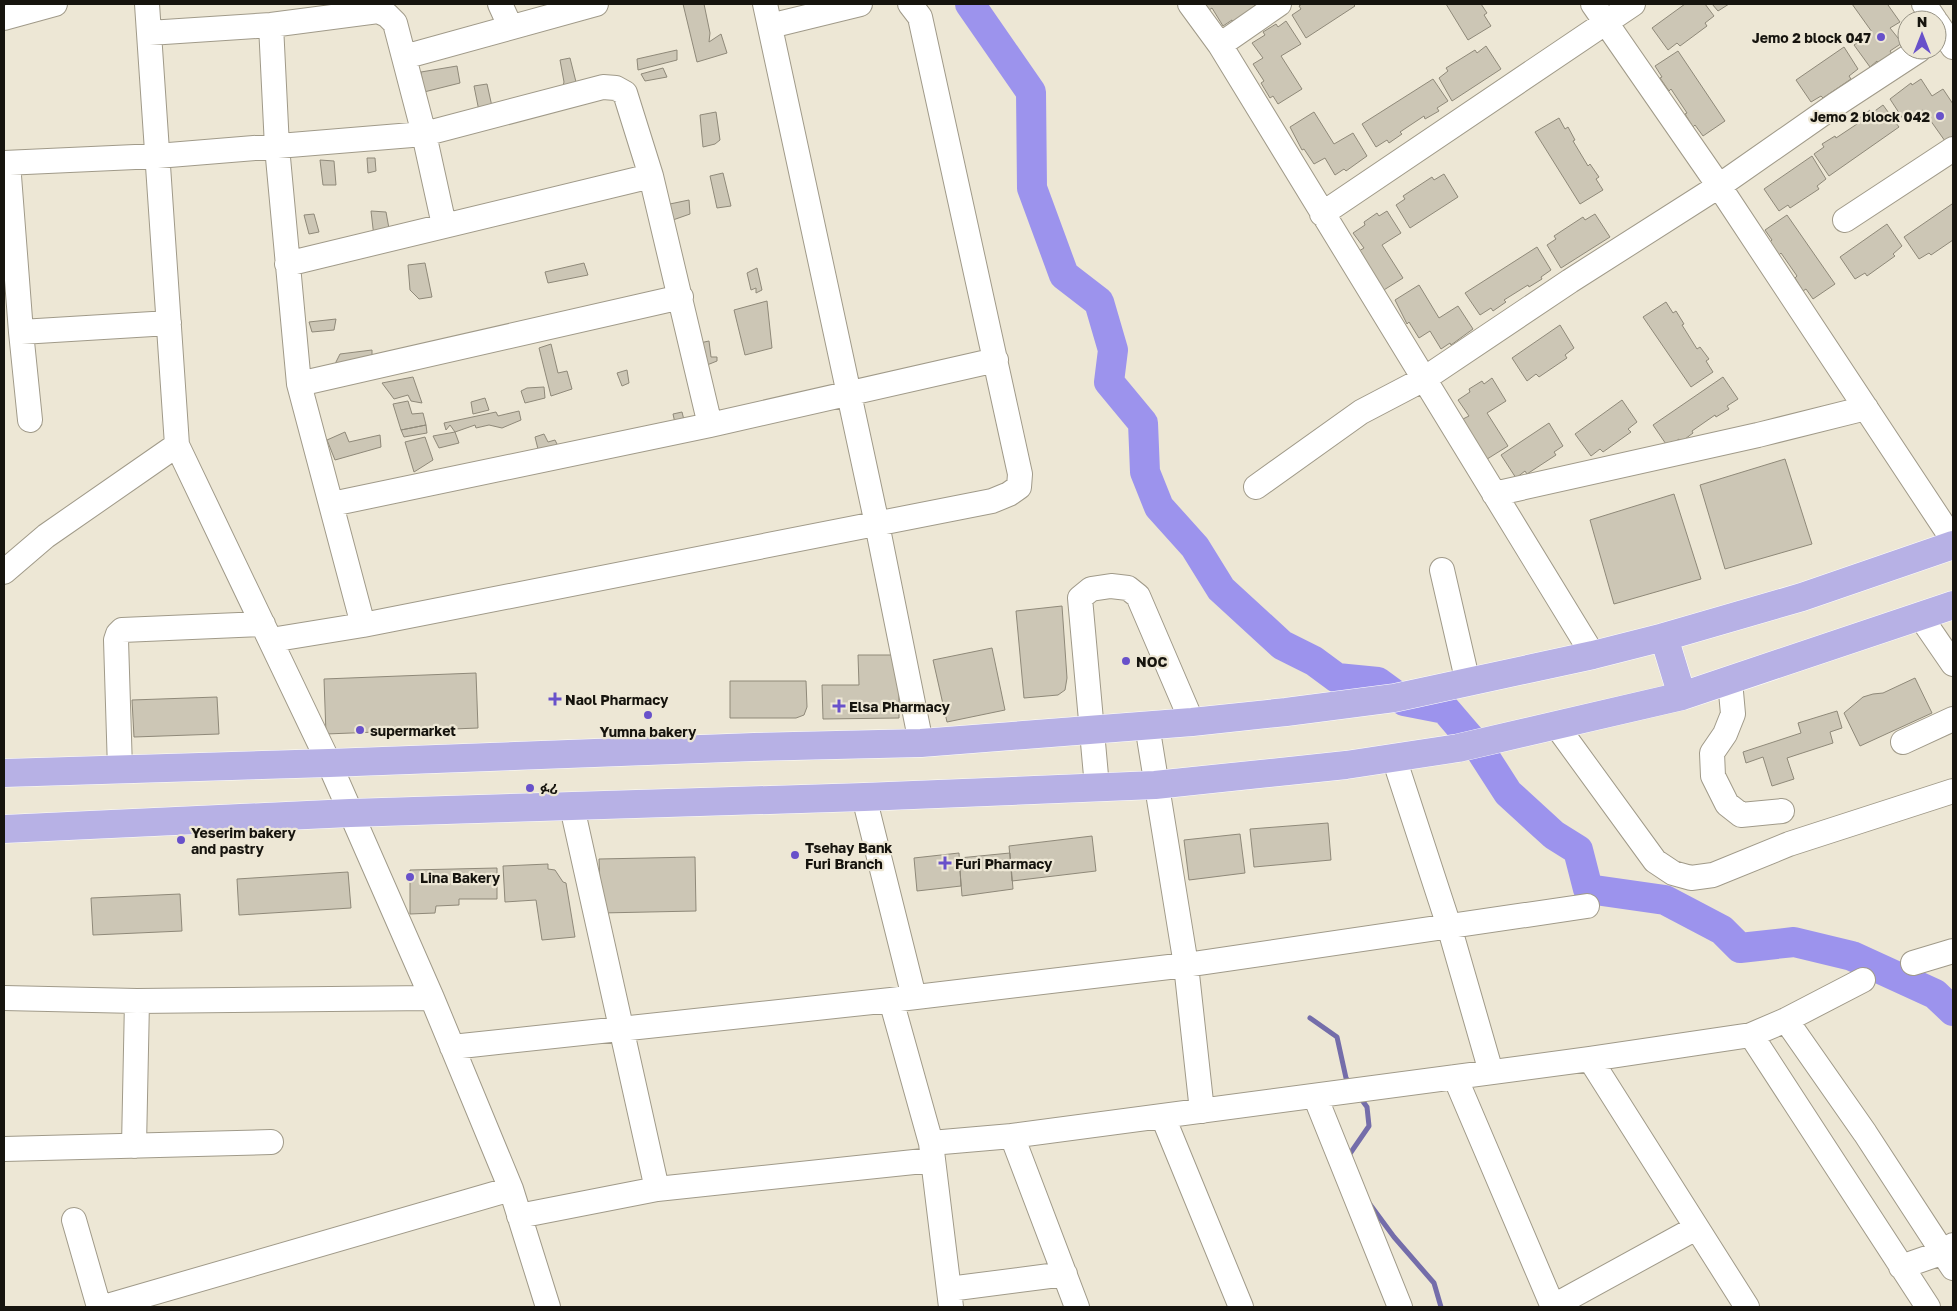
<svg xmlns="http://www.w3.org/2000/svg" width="1957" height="1311" font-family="'Golos Text','Noto Sans Ethiopic',sans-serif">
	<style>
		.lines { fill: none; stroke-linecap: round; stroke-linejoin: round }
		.stream { stroke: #746daa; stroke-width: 5 }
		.river { stroke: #9c93ed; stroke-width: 30 }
		.building { fill: #ccc6b5; stroke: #8f8979 }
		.minor-casing { stroke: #a09a89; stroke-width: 26 }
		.major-casing { stroke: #fff; stroke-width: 29 }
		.minor { stroke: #fff; stroke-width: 24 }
		.major { stroke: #b7b1e5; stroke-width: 28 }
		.poi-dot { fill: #6851ca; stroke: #ede7d5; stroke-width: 2 }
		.labels { text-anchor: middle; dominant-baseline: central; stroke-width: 4.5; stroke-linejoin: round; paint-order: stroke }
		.poi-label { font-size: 14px; font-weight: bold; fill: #16140e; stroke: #ede7d5; text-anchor: start }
	</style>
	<rect width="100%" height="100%" fill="#ede7d5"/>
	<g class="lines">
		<path class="stream" d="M 1310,1018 L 1337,1037 L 1346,1078 L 1350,1084
			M 1347,1158 L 1369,1126 L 1367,1107 L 1359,1096
			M 1369,1203 L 1394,1237 L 1434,1283 L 1441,1307"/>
		<path class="river" d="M 970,4 L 1031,92 L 1032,188 L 1064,275 L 1099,302 L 1113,350 L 1109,382 L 1143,423 L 1145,472 L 1159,507 L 1195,547 L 1221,589 L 1282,645 L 1314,661 L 1337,678 L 1378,682 L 1404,701 L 1445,709 L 1481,751 L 1508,793 L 1554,835 L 1578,850 L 1588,889 L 1665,900 L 1722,930 L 1740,948 L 1794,942 L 1852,956 L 1935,994 L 1953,1011"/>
	</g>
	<path class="building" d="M 683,4 L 704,4 L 710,33 L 709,42 L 721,34 L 727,53 L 697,62 Z
		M 1194,4 L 1253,4 L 1255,6 L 1233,22 L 1232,20 L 1223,26 L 1212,8 L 1202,15 Z
		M 1302,4 L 1353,4 L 1355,6 L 1306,38 L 1292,15 L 1301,9 L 1299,6 Z
		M 1446,4 L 1481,4 L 1487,13 L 1484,15 L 1491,26 L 1468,40 Z
		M 1685,4 L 1705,4 L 1714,16 L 1705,23 L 1707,26 L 1680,46 L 1677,43 L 1668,50 L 1652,28 Z
		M 1712,4 L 1729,4 L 1718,11 Z
		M 1852,4 L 1890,4 L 1888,5 L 1900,22 L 1890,28 L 1902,43 L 1890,51 L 1892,54 L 1879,64 L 1877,61 L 1870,67 L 1854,45 L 1872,32 Z
		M 1286,21 L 1301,44 L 1281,56 L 1302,89 L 1278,104 L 1273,96 L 1270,98 L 1261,83 L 1264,81 L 1253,64 L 1263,58 L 1252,43 L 1265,35 L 1263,32 L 1276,24 L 1278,27 Z
		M 1486,46 L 1501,69 L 1452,101 L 1439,78 L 1448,71 L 1446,68 L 1475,50 L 1477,53 Z
		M 1844,47 L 1858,69 L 1849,76 L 1851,79 L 1823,98 L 1821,96 L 1811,102 L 1796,80 Z
		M 677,50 L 677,60 L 638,70 L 637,59 Z
		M 1678,51 L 1725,121 L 1703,136 L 1695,125 L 1693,127 L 1685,114 L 1687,113 L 1671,89 L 1669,91 L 1660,78 L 1662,77 L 1655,66 Z
		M 570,58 L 578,90 L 562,90 L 564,82 L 560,60 Z
		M 457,66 L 460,83 L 424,92 L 421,72 Z
		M 663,68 L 667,77 L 645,81 L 641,74 Z
		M 1433,79 L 1448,101 L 1437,108 L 1439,111 L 1425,119 L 1424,116 L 1400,132 L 1402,134 L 1389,143 L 1387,140 L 1376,147 L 1362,124 Z
		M 1921,79 L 1932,96 L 1943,89 L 1953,104 L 1953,136 L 1945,141 L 1923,110 L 1905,122 L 1890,99 L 1911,83 L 1912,85 Z
		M 487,84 L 493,111 L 480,116 L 474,86 Z
		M 1883,105 L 1899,127 L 1829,176 L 1814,154 L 1824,147 L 1822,144 L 1835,136 L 1836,138 L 1860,122 L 1858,119 L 1870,110 L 1872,113 Z
		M 716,112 L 720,140 L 715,144 L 703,147 L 700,115 Z
		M 1314,112 L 1334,144 L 1353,133 L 1367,156 L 1346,171 L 1344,169 L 1335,175 L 1325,158 L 1314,164 L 1304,149 L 1302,150 L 1290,127 Z
		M 1559,118 L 1565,129 L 1568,127 L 1575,140 L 1573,141 L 1588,166 L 1590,164 L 1599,177 L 1596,179 L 1603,190 L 1580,204 L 1535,132 Z
		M 1812,156 L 1826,179 L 1817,186 L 1819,189 L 1790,208 L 1788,205 L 1779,211 L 1764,189 Z
		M 367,158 L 375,158 L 376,171 L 368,173 Z
		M 320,160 L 334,161 L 336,185 L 323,185 Z
		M 723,173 L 731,206 L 717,208 L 710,176 Z
		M 1444,174 L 1458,197 L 1410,228 L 1396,205 L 1405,199 L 1403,196 L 1432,177 L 1434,180 Z
		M 689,200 L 690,214 L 670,221 L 665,205 Z
		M 1952,204 L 1953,206 L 1953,240 L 1931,255 L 1929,253 L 1919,259 L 1904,237 Z
		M 371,211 L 386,212 L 390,234 L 374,237 Z
		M 1387,211 L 1401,233 L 1382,245 L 1403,278 L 1379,293 L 1354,254 L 1364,248 L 1353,233 L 1365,225 L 1364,222 L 1377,213 L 1379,216 Z
		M 314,214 L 319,232 L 309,234 L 304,215 Z
		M 1595,214 L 1610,237 L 1561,268 L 1547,245 L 1556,239 L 1554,236 L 1583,217 L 1585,220 Z
		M 1787,215 L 1835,284 L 1813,299 L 1806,289 L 1803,291 L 1795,278 L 1797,276 L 1781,253 L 1779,255 L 1770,242 L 1772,240 L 1765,230 Z
		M 1887,224 L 1902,246 L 1893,254 L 1895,256 L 1867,276 L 1865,273 L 1855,279 L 1840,257 Z
		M 1537,247 L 1551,270 L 1541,277 L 1542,279 L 1529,287 L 1528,285 L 1504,300 L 1506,302 L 1493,311 L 1491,308 L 1480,315 L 1465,293 Z
		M 425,263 L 432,297 L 419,299 L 410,290 L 408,265 Z
		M 584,263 L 588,275 L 548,283 L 545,272 Z
		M 757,268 L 762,290 L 756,293 L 756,288 L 751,290 L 747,273 Z
		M 1419,285 L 1439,318 L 1458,306 L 1473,329 L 1451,345 L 1450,343 L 1441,349 L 1430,331 L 1419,338 L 1409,322 L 1407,324 L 1395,300 Z
		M 767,301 L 772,348 L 745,355 L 734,310 Z
		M 1666,302 L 1673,313 L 1676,311 L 1684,324 L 1682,325 L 1697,349 L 1700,347 L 1709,359 L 1706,361 L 1713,372 L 1691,387 L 1643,317 Z
		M 336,319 L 334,330 L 312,332 L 309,322 Z
		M 1560,325 L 1574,348 L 1565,355 L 1567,358 L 1539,377 L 1536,374 L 1527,381 L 1512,358 Z
		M 709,341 L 711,357 L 717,357 L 717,361 L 702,367 L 695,344 Z
		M 551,344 L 558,373 L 567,371 L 572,389 L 551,396 L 539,348 Z
		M 372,350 L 372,361 L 333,368 L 340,354 Z
		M 627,370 L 629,383 L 622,386 L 617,373 Z
		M 413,377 L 422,403 L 411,401 L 408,395 L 394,399 L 382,383 Z
		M 1723,377 L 1738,399 L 1727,406 L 1729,409 L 1716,417 L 1715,415 L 1692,431 L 1693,433 L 1681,442 L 1679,439 L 1668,447 L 1653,425 Z
		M 1492,378 L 1506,401 L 1487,413 L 1508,446 L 1484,461 L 1459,421 L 1469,416 L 1458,400 L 1470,392 L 1469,389 L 1482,381 L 1484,384 Z
		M 544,387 L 545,398 L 525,403 L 521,391 L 527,388 Z
		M 485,398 L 489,410 L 473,414 L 471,402 Z
		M 1622,400 L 1637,422 L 1628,429 L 1631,432 L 1603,452 L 1600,449 L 1591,456 L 1575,434 Z
		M 408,401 L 412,414 L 423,413 L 426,425 L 401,430 L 393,404 Z
		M 519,411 L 521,420 L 502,428 L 489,425 L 476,428 L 475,425 L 455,432 L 450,425 L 446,430 L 444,423 L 496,412 L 498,416 Z
		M 682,412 L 684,420 L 675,423 L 673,414 Z
		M 1549,423 L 1563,446 L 1554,452 L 1556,455 L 1527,474 L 1525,471 L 1516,478 L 1501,455 Z
		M 426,425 L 427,433 L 404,437 L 401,430 Z
		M 345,432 L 349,442 L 380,435 L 381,447 L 335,460 L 327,440 Z
		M 455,432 L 459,443 L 439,448 L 433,436 Z
		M 544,434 L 548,442 L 555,440 L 559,448 L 539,453 L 535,437 Z
		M 425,437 L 433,460 L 414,472 L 405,442 Z
		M 1785,459 L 1812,544 L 1725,569 L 1700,485 Z
		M 1674,494 L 1701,579 L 1614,604 L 1590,520 Z
		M 1062,606 L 1067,678 L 1065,690 L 1058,695 L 1024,698 L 1016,611 Z
		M 992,648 L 1005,710 L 947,722 L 933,660 Z
		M 858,655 L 899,655 L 899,718 L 823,719 L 822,685 L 859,685 Z
		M 476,673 L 478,728 L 326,734 L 324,679 Z
		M 1915,678 L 1932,713 L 1860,746 L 1844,713 L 1863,697 L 1873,694 L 1883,693 Z
		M 730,681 L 806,681 L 807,707 L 804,715 L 796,718 L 730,718 Z
		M 217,697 L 219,734 L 134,737 L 132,700 Z
		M 1837,711 L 1842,728 L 1830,732 L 1833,743 L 1787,758 L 1794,779 L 1772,786 L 1763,757 L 1746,763 L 1743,752 L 1801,733 L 1798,723 Z
		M 1328,823 L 1331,860 L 1254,867 L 1250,829 Z
		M 1240,834 L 1245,873 L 1189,880 L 1184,840 Z
		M 1092,836 L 1096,871 L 1012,881 L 1009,846 Z
		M 959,853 L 961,886 L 917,891 L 914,858 Z
		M 1010,853 L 1013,889 L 962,896 L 959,858 Z
		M 695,857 L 696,911 L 601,913 L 599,859 Z
		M 548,864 L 548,869 L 555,870 L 563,882 L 566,883 L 575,937 L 542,940 L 536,900 L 505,902 L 503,866 Z
		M 497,868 L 497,899 L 459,899 L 459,905 L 436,906 L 435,913 L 410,914 L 410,870 Z
		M 348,872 L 351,908 L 239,915 L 237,879 Z
		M 180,894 L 182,931 L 93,935 L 91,898 Z"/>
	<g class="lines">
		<g class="minor-casing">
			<path id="minor" d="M 147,4 L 177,445 L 329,763 L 432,998 L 511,1189 L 548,1307
				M 500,4 L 510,26
				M 765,4 L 877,524 L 921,743
				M 1190,4 L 1220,45 L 1593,655
				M 1593,4 L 1719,186 L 1953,540
				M 1924,4 L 1935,20
				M 4,18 L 55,4
				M 1937,23 L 1953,47
				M 271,25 L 277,147 L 299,384 L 363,625
				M 770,26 L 860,4
				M 149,33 L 271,25 L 378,11 L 387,15 L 395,23 L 424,134 L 444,225
				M 1220,45 L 1279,4
				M 404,57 L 596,4
				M 4,163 L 157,156 L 424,134 L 603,87 L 616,88 L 625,93 L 651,176 L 710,425
				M 8,163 L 21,332 L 30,420
				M 1322,214 L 1633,4
				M 1845,220 L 1953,149
				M 287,264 L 651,176
				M 21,332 L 169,323
				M 299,384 L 681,297
				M 1256,487 L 1361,412 L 1424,379 L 1570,281 L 1719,186 L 1835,105 L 1919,50
				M 1494,494 L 1758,435 L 1866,408
				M 332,504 L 710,425 L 996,360
				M 1442,570 L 1468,683
				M 4,572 L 46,536 L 177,445
				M 1920,616 L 1953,664
				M 271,640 L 363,625 L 992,501 L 1009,494 L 1019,487 L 1020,474 L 920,17 L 910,4
				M 1730,681 L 1733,714 L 1725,734 L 1712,753 L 1713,776 L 1727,804 L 1741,815 L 1782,811
				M 1147,725 L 1186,965 L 1202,1111
				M 1556,725 L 1655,861 L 1673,873 L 1691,878 L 1713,875 L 1789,844 L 1953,791
				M 1903,742 L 1953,719
				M 1394,758 L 1449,926 L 1491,1072
				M 120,769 L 116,640 L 118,634 L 122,630 L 263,624
				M 1097,787 L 1080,598 L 1091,589 L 1111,586 L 1128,588 L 1138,596 L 1192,722
				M 864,797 L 914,997
				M 572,807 L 657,1189
				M 1913,963 L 1953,951
				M 4,998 L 137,1001 L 432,998
				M 891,1000 L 931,1143 L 951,1307
				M 1786,1020 L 1865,1133 L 1953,1268
				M 1751,1035 L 1928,1307
				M 452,1047 L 891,1000 L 1186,965 L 1587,906
				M 1590,1059 L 1747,1307
				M 1455,1077 L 1553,1307
				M 1315,1096 L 1400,1307
				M 1163,1117 L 1241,1307
				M 931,1143 L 1012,1136
				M 134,1146 L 137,1001
				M 4,1149 L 271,1142
				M 519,1216 L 657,1189 L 933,1160
				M 74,1220 L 99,1307
				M 1901,1267 L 1944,1252 L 1953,1245
				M 949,1289 L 1065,1274
				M 104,1307 L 511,1189
				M 1077,1307 L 1012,1136 L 1590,1059 L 1751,1035 L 1786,1020 L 1863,980
				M 1552,1307 L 1696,1228"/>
		</g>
		<g class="major-casing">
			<path id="major" d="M 1664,637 L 1682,696
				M 4,773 L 329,763 L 754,747 L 921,743 L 1192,722 L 1286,712 L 1394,698 L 1593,655 L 1664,637 L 1802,597 L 1953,545
				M 4,829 L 350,813 L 864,797 L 1155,785 L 1346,765 L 1458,748 L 1682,696 L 1953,605"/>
		</g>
		<use href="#minor" class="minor"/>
		<use href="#major" class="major"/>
	</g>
	<g class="poi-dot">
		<circle cx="1881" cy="37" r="5"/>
		<circle cx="1940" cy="116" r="5"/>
		<circle cx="1126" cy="661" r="5"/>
		<path d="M552.5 691.5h5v5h5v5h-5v5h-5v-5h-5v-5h5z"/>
		<path d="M836.5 698.5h5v5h5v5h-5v5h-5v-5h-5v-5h5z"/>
		<circle cx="648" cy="715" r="5"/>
		<circle cx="360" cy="730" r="5"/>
		<circle cx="530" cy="788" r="5"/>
		<circle cx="181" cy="840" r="5"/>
		<circle cx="795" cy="855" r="5"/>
		<path d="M942.5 855.5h5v5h5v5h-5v5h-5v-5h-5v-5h5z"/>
		<circle cx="410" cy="877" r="5"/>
	</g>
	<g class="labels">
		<g class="poi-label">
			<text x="1871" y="37" text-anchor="end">Jemo 2 block 047</text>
			<text x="1930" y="116" text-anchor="end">Jemo 2 block 042</text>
			<text x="1136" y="661">NOC</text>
			<text x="565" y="699">Naol Pharmacy</text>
			<text x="849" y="706">Elsa Pharmacy</text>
			<text x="370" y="730">supermarket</text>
			<text x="648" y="731" text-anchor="middle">Yumna bakery</text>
			<text x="540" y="788">ፉሪ</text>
			<text x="191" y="832">Yeserim bakery<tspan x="191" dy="16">and pastry</tspan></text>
			<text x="805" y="847">Tsehay Bank<tspan x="805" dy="16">Furi Branch</tspan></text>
			<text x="955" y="863">Furi Pharmacy</text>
			<text x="420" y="877">Lina Bakery</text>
		</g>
	</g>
	<rect width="1957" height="1311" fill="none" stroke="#16140e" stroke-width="10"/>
	<g transform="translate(1922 35)"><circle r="24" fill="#ede7d5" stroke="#979385"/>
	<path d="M0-4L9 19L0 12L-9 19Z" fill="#6851ca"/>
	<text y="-8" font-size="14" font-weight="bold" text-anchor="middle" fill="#16140e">N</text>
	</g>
</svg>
